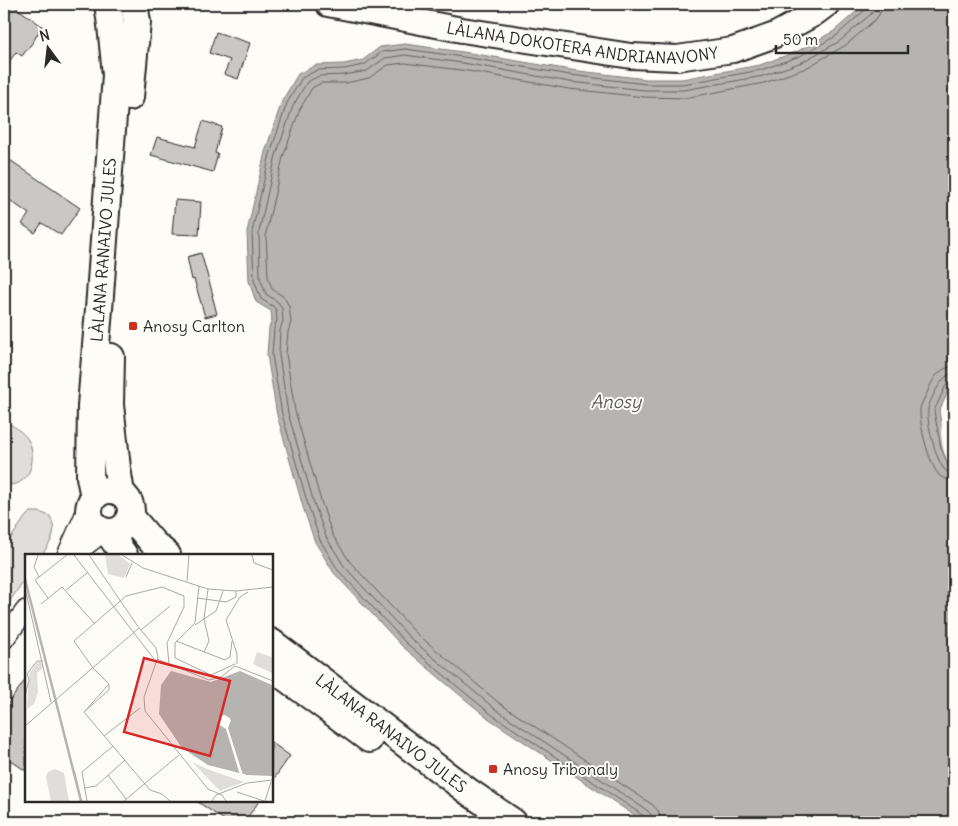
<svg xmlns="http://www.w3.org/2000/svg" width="958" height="826" font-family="Delius,sans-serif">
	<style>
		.green { fill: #dfdeda; stroke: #858482 }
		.water { fill: #b5b4b1; stroke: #7e7d7b }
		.pier { fill: #fdfcf7 }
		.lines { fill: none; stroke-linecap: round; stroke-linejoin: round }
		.shore { stroke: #626261; stroke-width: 1 }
		.building { fill: #c9c8c4; stroke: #2b2b2b }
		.minor-casing { stroke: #2b2b2b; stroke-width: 22 }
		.tertiary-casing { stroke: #2b2b2b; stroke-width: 28 }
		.secondary-casing { stroke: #2b2b2b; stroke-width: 30 }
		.minor { stroke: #fdfcf7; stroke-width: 19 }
		.tertiary { stroke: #fdfcf7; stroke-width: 24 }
		.secondary { stroke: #fdfcf7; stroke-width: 26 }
		.poi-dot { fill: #c8321e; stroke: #fdfcf7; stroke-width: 2 }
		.labels { text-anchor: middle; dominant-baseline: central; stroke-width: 4; stroke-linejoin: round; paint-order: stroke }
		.street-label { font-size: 16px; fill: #2b2b2b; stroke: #fdfcf7 }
		.poi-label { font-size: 16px; fill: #2b2b2b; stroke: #fdfcf7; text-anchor: start }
		.water-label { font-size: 18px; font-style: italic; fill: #5b5b5a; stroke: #fdfcf7 }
		.inset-river { fill: none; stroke: #b5b4b1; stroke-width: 2.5 }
		.inset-road { fill: none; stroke: #a9a8a5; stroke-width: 1 }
		.view { fill: #d62828; fill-opacity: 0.15; stroke: #d62828; stroke-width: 2.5 }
		.inset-edge { fill: none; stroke: #2b2b2b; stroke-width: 2.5 }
	</style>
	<rect width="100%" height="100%" fill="#fdfcf7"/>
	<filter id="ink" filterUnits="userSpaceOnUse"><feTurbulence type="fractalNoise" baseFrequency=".02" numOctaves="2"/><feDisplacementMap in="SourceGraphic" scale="10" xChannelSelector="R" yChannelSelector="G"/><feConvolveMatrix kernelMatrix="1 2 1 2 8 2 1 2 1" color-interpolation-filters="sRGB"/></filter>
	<g filter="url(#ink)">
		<path class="green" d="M 4,420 C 12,426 23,431 28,440 C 36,454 33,478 16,484 C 12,485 7,484 4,484 Z
			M 31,512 L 39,512 L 50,516 C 58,533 51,541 42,555 L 26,555 L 26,577 L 4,610 L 4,548 L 26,516 Z"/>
		<path class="water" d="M 865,4 L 954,4 L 954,383 L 950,388 L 939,411 L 945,446 L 954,466 L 954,822 L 647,822 L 643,821 L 488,718 L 455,691 L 402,646 L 334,573 L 315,542 L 303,507 L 277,415 L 267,355 L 269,328 L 272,320 L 271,311 L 256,302 L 249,281 L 247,232 L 265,152 L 282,101 L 298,74 L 316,65 L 344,64 L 363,60 L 380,47 L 405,44 L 470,53 L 571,70 L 646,79 L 682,79 L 760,65 L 798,51 L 834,31 Z"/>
		<path class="pier" d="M 942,419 L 948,445 L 954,460 L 954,473 L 947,461 L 943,448 L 941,434 Z"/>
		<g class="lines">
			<path class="shore" d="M 954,367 C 937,367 932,382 926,395 C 924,399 921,404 920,409 C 919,423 929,466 940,476 C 944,479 949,480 954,480
				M 954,374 C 951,374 950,374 947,376 C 940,380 929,402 928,409 C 926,421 936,460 944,469 C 947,472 950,473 954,473
				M 954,381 L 950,381 L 946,385 L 934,411 L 941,448 L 948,464 L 951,466 L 954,467
				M 647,822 L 647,819 L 644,816 L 491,714 L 458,687 L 405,642 L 338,570 L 320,540 L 308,505 L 282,414 L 272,355 L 274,329 L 277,320 L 276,310 L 274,307 L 261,299 L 254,280 L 252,232 L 270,154 L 287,103 L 302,78 L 317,70 L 344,69 L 364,65 L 382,52 L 405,49 L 470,58 L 570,75 L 646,84 L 683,84 L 761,70 L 800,56 L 836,36 L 866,9 L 868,4
				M 653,822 L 652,816 L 648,811 L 495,709 L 410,638 L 344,566 L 326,537 L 314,503 L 288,413 L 279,355 L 280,330 L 283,321 L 282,308 L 278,302 L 266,294 L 260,278 L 259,232 L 276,155 L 293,106 L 307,82 L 319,76 L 344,75 L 367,71 L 385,58 L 405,55 L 469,64 L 570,82 L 645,90 L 684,90 L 763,76 L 802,62 L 840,41 L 872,13 L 874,9 L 874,4
				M 661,822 L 659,812 L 653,805 L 499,703 L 467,676 L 415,632 L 350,562 L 332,534 L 321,501 L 295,411 L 286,354 L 288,332 L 291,322 L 289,306 L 284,297 L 272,289 L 268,277 L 266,233 L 283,157 L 300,109 L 312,88 L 321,83 L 346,83 L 369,78 L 388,65 L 405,63 L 468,71 L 569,89 L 645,97 L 685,98 L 764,83 L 806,68 L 846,45 L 877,18 L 881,11 L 882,4"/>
		</g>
		<path class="building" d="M 4,4 L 11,4 L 42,26 L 33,42 L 22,56 L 16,52 L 4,69 Z
			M 216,32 L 250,43 L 238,79 L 224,74 L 230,60 L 209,53 Z
			M 203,121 L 222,127 L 215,153 L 218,154 L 213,172 L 151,155 L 157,137 L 195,147 Z
			M 4,156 L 80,208 L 61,235 L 42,223 L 35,233 L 22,224 L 29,214 L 4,196 Z
			M 175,200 L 201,202 L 199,235 L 172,234 Z
			M 201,253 L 213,295 L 212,295 L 217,314 L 205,317 L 194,279 L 192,280 L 187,257 Z
			M 26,679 L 26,771 L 4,756 L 4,709 Z
			M 271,742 L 290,756 L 271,783 Z
			M 195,800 L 260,800 L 244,822 L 227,822 Z"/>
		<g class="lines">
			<g class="minor-casing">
				<path id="minor" d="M 67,555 L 89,506
					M 73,555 L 94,539 L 100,530
					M 4,639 L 26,610"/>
			</g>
			<g class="tertiary-casing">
				<g id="tertiary">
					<path id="s1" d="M 328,4 L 462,30 L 631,56 L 677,58 L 733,50 L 775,35 L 812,15 L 827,4"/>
				</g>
			</g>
			<g class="secondary-casing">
				<g id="secondary">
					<path d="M 130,97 L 137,22 L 134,4"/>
					<path d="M 111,357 L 110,405 L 117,468 L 121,493"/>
					<circle cx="110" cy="511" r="21"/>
					<path id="s2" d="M 94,497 L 90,477 L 91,406 L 99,309 L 116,75 L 111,25 L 108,4"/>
					<path d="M 130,516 L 153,543 L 167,555"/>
					<path d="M 108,532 L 124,555"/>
					<path id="s3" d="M 271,642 L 469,792 L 513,822"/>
					<path d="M 271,667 L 369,739"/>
				</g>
			</g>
			<use href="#minor" class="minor"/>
			<use href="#tertiary" class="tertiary"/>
			<use href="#secondary" class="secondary"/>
		</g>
	</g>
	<g class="poi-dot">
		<rect x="128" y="321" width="10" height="10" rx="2.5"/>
		<rect x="488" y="764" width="10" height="10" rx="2.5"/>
	</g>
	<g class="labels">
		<g class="street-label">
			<text stroke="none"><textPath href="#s1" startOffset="258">LÀLANA DOKOTERA ANDRIANAVONY</textPath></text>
			<text stroke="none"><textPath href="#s2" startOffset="248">LÀLANA RANAIVO JULES</textPath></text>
			<text stroke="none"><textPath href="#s3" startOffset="151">LÀLANA RANAIVO JULES</textPath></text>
		</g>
		<g class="poi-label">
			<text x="143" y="326">Anosy Carlton</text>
			<text x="503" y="769">Anosy Tribonaly</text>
		</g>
		<g class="water-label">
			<text x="616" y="401">Anosy</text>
		</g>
	</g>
	<g transform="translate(25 554)">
		<rect width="248" height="248" fill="#fdfcf7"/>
		<path d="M 80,1 L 94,1 L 105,10 L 99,24 L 83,20 ZM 232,98 L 247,103 L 247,119 L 228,110 ZM 12,108 L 16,108 L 18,114 L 12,119 L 13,138 L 9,150 L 2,155 L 4,120 ZM 167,208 L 182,215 L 219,228 L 195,237 ZM 30,215 L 39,219 L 44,247 L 26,247 L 21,223 L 23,218 Z" fill="#dfdeda"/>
		<path d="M 146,117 L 186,128 L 215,117 L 247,131 L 247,222 L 222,221 L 183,211 L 157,194 L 134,160 L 136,131 ZM 197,161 L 205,164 L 203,173 L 194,170 Z" fill="#b5b4b1" fill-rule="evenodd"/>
		<path d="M 200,161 L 206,166 L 203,174 L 218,221 L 215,221 L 201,175 L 193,170 L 194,164 Z" fill="#fdfcf7"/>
		<path class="inset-river" d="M 0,25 L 56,247M 49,218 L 56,247"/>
		<path class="inset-road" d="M 13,1 L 9,13 L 14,23 L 42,1M 49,1 L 109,79M 64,1 L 114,74M 97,1 L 118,14 L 183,35 L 211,37 L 248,33M 227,1 L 229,9 L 248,16M 14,23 L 10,26 L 23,44M 101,23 L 107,9M 162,27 L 164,1M 174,32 L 170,69 L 150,89 L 150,104 L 186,121 L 210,110M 0,34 L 26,148M 41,36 L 62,19M 172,44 L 201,48 L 211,43 L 211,37M 16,50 L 37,33 L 70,70M 170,71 L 191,57 L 198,37M 116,76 L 145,52M 109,79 L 129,105M 151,87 L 200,106 L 205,103 L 207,87M 179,98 L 184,87 L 179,65 L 183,35M 132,105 L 184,126 L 196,123 L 210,112M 212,110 L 212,100 L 201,66 L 215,43 L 223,38M 210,112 L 248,127M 84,130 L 68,114 L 49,87 L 101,42 L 137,33 L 159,42 L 159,53 L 142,89 L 144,110M 84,130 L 59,158 L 125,236 L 137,240 L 145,247M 0,142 L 4,126 L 2,120 L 12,107 L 18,107M 59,158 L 84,136 L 84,131M 0,172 L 114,74 L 131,94 L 133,103 L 119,143 L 120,157 L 183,235 L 197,241 L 201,247M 79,182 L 115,154M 83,221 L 101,245M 59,234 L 71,232 L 100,206M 212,238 L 239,247M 62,247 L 57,218 L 88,192M 99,247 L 154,201M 187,247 L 191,241 L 222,229 L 248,226M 240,247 L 246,228"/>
		<path class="view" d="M 119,104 L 205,127 L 185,202 L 99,178 Z"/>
		<rect width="248" height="248" class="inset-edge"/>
	</g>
	<rect width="958" height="826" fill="none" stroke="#fdfcf7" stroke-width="20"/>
	<rect x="10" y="10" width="938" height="806" fill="none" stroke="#2b2b2b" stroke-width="2" filter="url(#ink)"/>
	<g transform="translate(48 48) rotate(345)" stroke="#fdfcf7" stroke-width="4" paint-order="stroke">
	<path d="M0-4L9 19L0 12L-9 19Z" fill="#2b2b2b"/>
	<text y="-8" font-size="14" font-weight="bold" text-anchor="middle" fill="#2b2b2b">N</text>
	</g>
	<path d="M776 45v8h132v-8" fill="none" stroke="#2b2b2b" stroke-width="2.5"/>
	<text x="783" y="45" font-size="15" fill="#2b2b2b" stroke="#fdfcf7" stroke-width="4" paint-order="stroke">50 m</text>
</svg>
